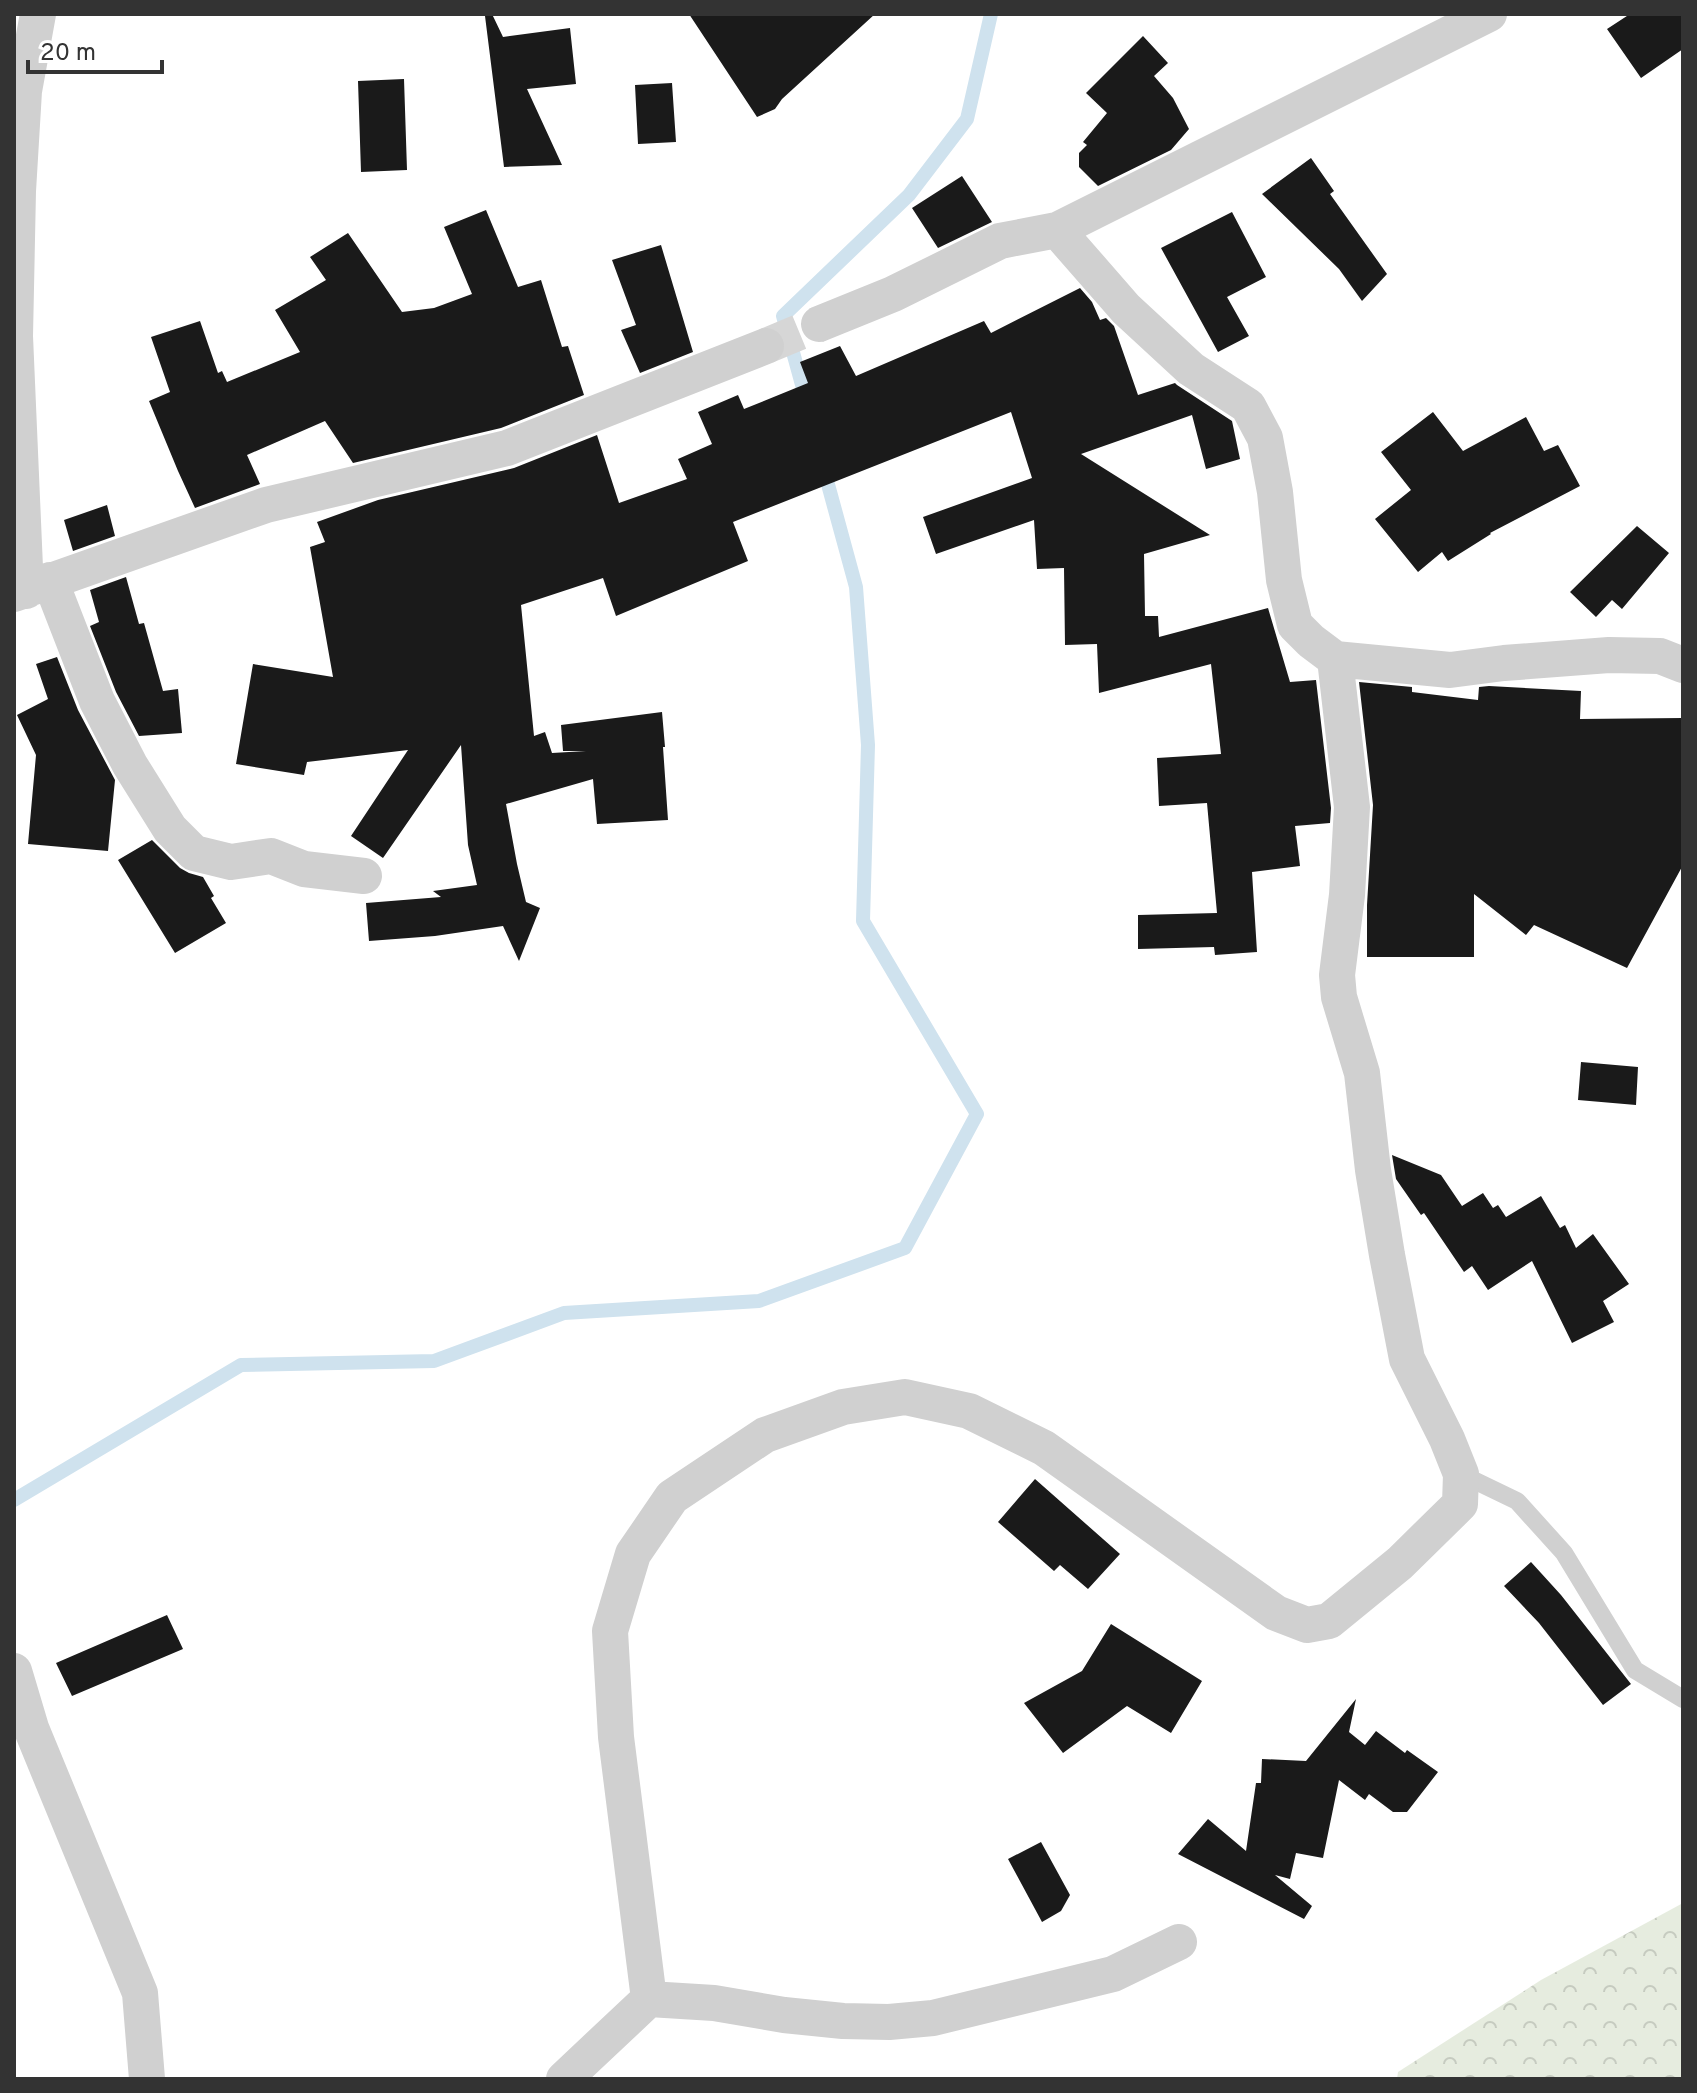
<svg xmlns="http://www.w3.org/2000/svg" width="1697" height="2093" font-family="Overpass,sans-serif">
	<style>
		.forest { fill: url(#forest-crowns) }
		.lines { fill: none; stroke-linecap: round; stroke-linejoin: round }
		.stream { stroke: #cfe2ee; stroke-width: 14 }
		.building { fill: #1a1a1a }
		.minor-tunnel { stroke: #d6d6d6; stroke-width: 36; stroke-dasharray: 36 18; stroke-linecap: butt }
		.service { stroke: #d0d0d0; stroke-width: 18 }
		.minor { stroke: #d0d0d0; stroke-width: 36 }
	</style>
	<defs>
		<pattern id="forest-crowns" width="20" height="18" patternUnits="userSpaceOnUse" patternTransform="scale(2)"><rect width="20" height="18" fill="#e6ecdf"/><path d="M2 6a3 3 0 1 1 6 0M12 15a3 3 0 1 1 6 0" fill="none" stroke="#c6cbc0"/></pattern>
	</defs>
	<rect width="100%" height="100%" fill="#fff"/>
	<path class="forest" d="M 1683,1903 L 1683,2079 L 1397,2079 L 1398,2072 L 1541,1980 Z"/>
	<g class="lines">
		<path class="stream" d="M 807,403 L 783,316 L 909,195 L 967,119 L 991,14
			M 14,1500 L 241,1365 L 434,1361 L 564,1313 L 759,1301 L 905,1248 L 977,1114 L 863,921 L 868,745 L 856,587 L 823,466"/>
	</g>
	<path class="building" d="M 492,14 L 503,37 L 570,28 L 576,84 L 527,89 L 562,165 L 504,167 L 485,16 Z
		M 689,14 L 875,14 L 782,99 L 775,109 L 757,117 Z
		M 1630,14 L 1683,14 L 1683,49 L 1641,78 L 1607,29 Z
		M 1143,36 L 1168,63 L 1154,76 L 1173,98 L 1189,129 L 1171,150 L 1098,186 L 1079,167 L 1079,153 L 1087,145 L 1083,142 L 1107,113 L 1086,93 Z
		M 404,79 L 407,170 L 361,172 L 358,81 Z
		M 672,83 L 676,142 L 638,144 L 635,85 Z
		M 1311,158 L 1334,191 L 1330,194 L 1387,274 L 1362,301 L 1339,269 L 1262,194 Z
		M 962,176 L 992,222 L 938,248 L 912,208 Z
		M 486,210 L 518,287 L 541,280 L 562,347 L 568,346 L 584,395 L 501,428 L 353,463 L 325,421 L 247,455 L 260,484 L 195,508 L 178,471 L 149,401 L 170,392 L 151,337 L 200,321 L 218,373 L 222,371 L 227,382 L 300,352 L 275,310 L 326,280 L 310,257 L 348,233 L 402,312 L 434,308 L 472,294 L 444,227 Z
		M 1232,212 L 1266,277 L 1227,297 L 1249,336 L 1218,352 L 1161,248 Z
		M 661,245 L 693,352 L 640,373 L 621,330 L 636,325 L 612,260 Z
		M 1080,288 L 1092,302 L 1100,320 L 1106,318 L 1114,326 L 1138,395 L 1175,383 L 1177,385 L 1232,421 L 1240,459 L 1206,469 L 1192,415 L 1081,454 L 1210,535 L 1144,554 L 1145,616 L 1158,616 L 1159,637 L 1268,608 L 1290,682 L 1316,680 L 1331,808 L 1330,823 L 1295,826 L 1300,866 L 1252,872 L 1257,952 L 1215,955 L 1214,947 L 1138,949 L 1138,915 L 1217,913 L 1207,803 L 1159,806 L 1157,758 L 1221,754 L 1211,664 L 1099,693 L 1097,644 L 1065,645 L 1064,568 L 1037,569 L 1034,520 L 936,554 L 923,517 L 1032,478 L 1011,412 L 733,522 L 748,561 L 616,616 L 603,578 L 521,605 L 534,736 L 545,732 L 552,753 L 586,751 L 563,751 L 561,725 L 662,712 L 665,747 L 663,747 L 668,820 L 597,824 L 593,779 L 506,804 L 517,864 L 526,902 L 540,908 L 519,961 L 503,926 L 435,936 L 369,941 L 366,903 L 441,897 L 433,891 L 477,885 L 468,845 L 461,745 L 383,858 L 351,836 L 408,750 L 307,762 L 304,775 L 236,764 L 253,664 L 333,677 L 310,547 L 325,542 L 317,522 L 378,500 L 514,468 L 597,435 L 619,503 L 687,479 L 678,459 L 712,444 L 698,412 L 738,395 L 744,409 L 808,383 L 800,362 L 840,346 L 856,376 L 984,321 L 991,333 Z
		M 1433,412 L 1463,451 L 1526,417 L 1544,451 L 1558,445 L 1580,486 L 1490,533 L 1491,534 L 1448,561 L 1442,552 L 1418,572 L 1375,519 L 1411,490 L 1381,452 Z
		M 107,505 L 115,536 L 73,551 L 64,520 Z
		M 1637,526 L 1669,553 L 1622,609 L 1612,600 L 1596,617 L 1570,592 Z
		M 126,577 L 139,624 L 144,623 L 163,691 L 178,689 L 182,733 L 139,736 L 116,692 L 90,626 L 99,622 L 90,590 Z
		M 57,657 L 78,710 L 115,780 L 108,851 L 28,844 L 36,755 L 17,715 L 48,699 L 36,664 Z
		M 1359,682 L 1412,687 L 1412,692 L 1478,700 L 1479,687 L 1489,686 L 1581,691 L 1580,719 L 1683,718 L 1683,865 L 1627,968 L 1534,925 L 1526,935 L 1474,894 L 1474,957 L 1367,957 L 1367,905 L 1373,805 Z
		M 152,840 L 180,868 L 189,873 L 203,877 L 214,896 L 211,898 L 226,923 L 175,953 L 118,860 Z
		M 1581,1062 L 1638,1067 L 1636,1105 L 1578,1100 Z
		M 1392,1155 L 1441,1175 L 1462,1206 L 1483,1193 L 1493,1208 L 1498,1205 L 1506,1217 L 1541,1196 L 1560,1228 L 1565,1225 L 1576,1248 L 1593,1234 L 1629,1284 L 1603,1301 L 1614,1322 L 1572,1343 L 1532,1261 L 1488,1290 L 1472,1266 L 1464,1272 L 1424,1213 L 1421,1215 L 1396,1179 Z
		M 1035,1479 L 1120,1554 L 1088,1589 L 1060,1565 L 1054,1571 L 998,1522 Z
		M 1531,1562 L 1561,1595 L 1631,1684 L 1603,1705 L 1539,1623 L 1504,1586 Z
		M 167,1615 L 183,1649 L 72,1696 L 56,1663 Z
		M 1111,1624 L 1202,1681 L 1171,1733 L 1127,1706 L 1063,1753 L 1024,1703 L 1082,1671 Z
		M 1356,1699 L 1349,1732 L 1365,1745 L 1376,1731 L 1405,1753 L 1407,1750 L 1438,1772 L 1407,1812 L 1393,1812 L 1369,1794 L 1365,1800 L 1339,1780 L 1323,1858 L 1296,1853 L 1290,1879 L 1275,1875 L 1312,1906 L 1304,1919 L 1178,1854 L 1208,1819 L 1246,1851 L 1256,1783 L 1261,1783 L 1262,1759 L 1306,1761 Z
		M 1041,1842 L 1070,1895 L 1061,1911 L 1042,1922 L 1008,1859 Z"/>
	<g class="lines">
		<path class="minor-tunnel" d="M 766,346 L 819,324"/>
		<path class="service" d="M 1461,1474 L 1517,1501 L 1564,1553 L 1635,1670 L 1683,1699"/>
		<path class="minor" d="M 1057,230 L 1126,309 L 1191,369 L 1248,406 L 1265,438 L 1275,492 L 1284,580 L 1295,625 L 1311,641 L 1335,659 L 1450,670 L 1504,663 L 1609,655 L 1660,656 L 1683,665
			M 819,324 L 893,294 L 1000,241 L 1057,230 L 1489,14
			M 50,580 L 97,701 L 130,765 L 170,829 L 194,853 L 231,862 L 271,856 L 304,869 L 364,876
			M 26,591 L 15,336 L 18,191 L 24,91 L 38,14
			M 14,594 L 266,505 L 507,448 L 766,346
			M 14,1671 L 31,1728 L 140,1993 L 147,2079
			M 649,1999 L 616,1737 L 610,1631 L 633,1554 L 672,1497 L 765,1435 L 843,1407 L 905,1397 L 969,1411 L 1044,1448 L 1276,1613 L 1307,1625 L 1329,1621 L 1400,1563 L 1460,1504 L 1461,1474 L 1447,1439 L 1407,1359 L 1387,1255 L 1373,1170 L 1362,1073 L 1339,997 L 1337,975 L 1347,895 L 1352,807 L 1335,659
			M 564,2079 L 649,1999 L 714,2003 L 784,2015 L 843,2021 L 889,2022 L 933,2018 L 1113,1974 L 1179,1942"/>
	</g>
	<rect width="1697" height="2093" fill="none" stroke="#333333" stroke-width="32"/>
	<path d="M28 60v12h134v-12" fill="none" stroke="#333333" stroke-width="4"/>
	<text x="40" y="60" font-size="24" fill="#333333" stroke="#ffffff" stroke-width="6" paint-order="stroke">20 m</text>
</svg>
